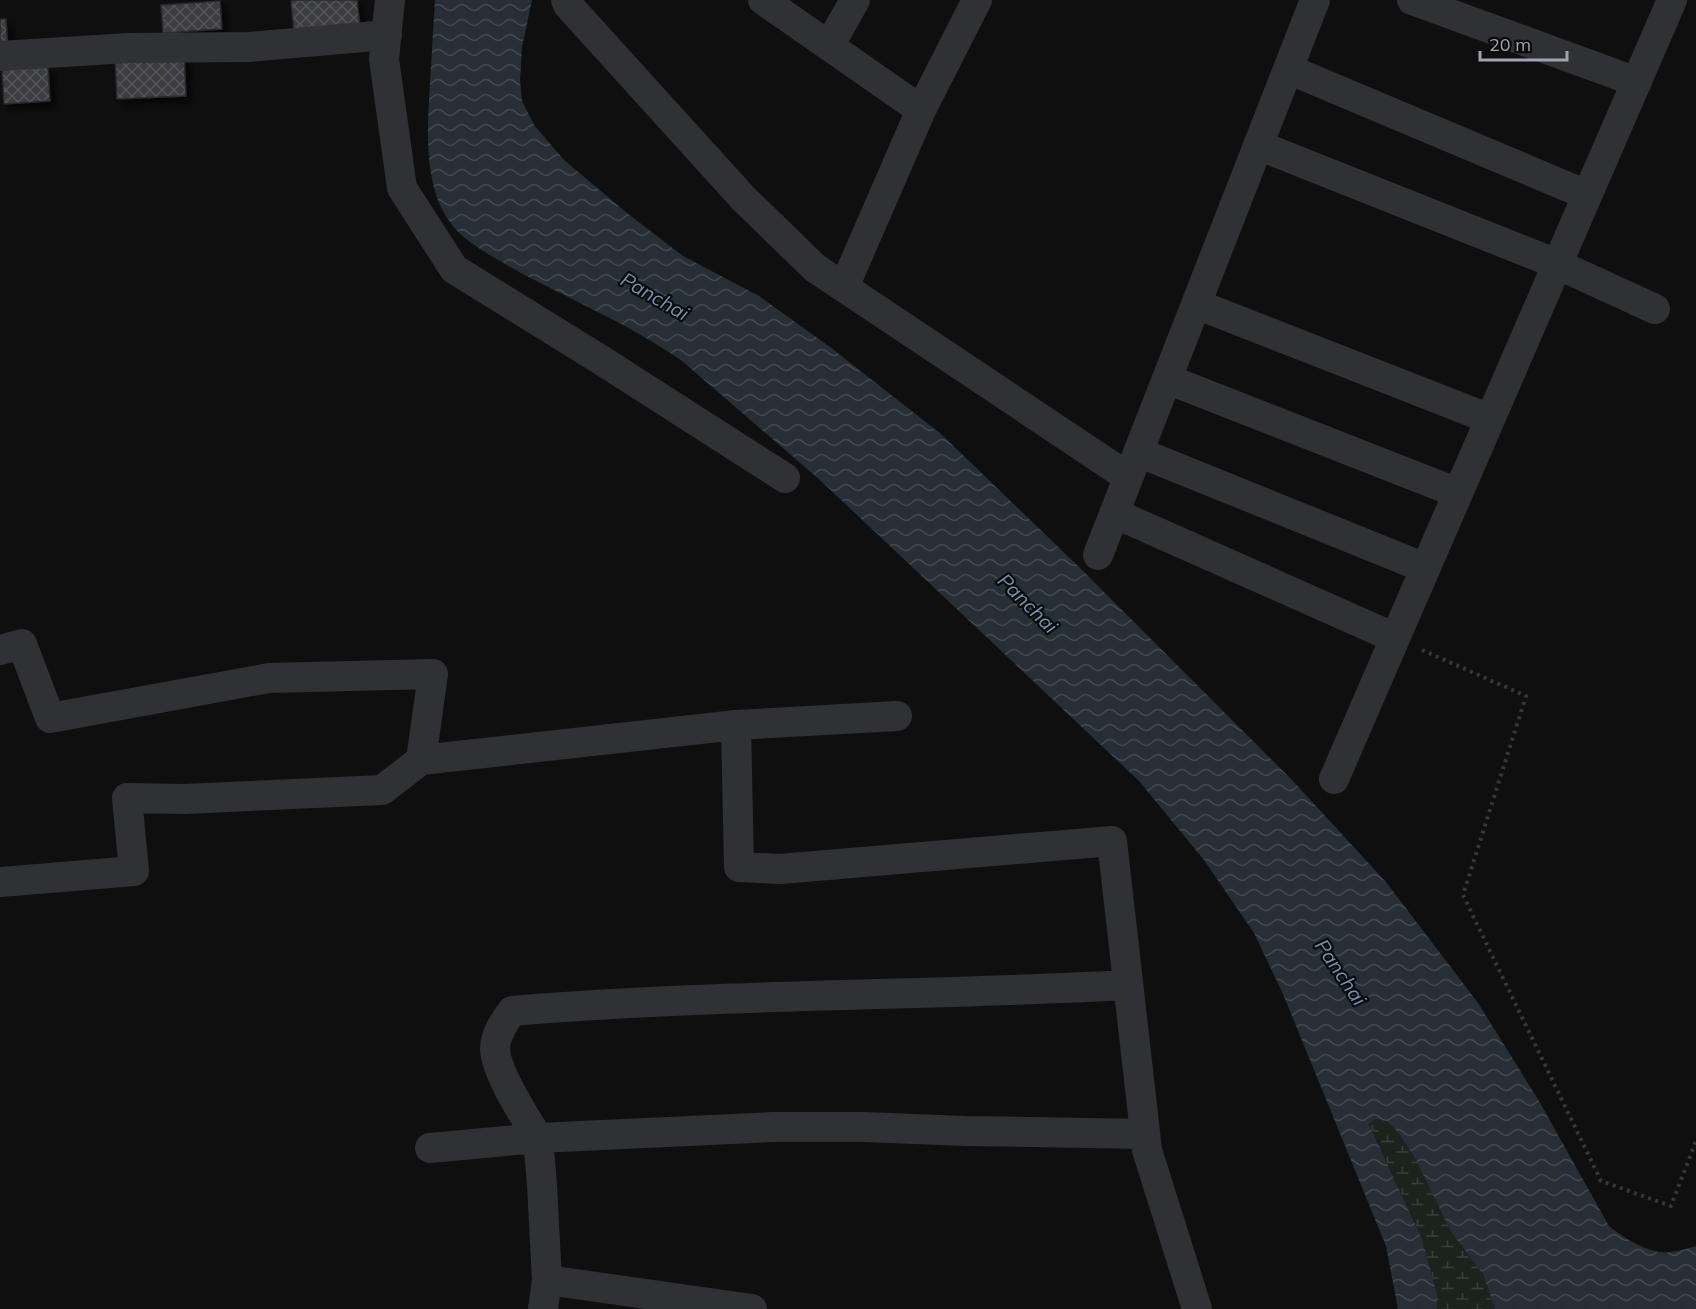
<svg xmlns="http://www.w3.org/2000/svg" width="1696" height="1309" font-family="Mulish,sans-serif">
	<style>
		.wetland { fill: url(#wetland-marsh) }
		.water { fill: url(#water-waves) }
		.building { fill: url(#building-cross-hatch); stroke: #29292d; stroke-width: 1.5; filter: url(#shadow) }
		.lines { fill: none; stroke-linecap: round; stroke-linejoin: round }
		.path { stroke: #36373c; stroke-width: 4; stroke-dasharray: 3 4.5; stroke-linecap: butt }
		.minor { stroke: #303135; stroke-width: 30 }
		.labels { text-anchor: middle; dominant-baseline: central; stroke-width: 4.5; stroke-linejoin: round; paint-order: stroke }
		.water-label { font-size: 20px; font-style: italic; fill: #7491af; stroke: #0a0a0b }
	</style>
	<defs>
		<pattern id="wetland-marsh" width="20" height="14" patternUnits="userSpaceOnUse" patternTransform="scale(1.5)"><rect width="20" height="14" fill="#1b231d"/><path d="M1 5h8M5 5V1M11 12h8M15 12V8" fill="none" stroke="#39403b"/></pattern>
		<pattern id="water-waves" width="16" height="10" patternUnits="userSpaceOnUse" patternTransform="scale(1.5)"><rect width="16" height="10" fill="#272f36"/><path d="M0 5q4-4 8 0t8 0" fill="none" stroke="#434a51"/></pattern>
		<pattern id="building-cross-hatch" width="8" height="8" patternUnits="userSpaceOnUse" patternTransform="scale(1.5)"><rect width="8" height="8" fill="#3b3c41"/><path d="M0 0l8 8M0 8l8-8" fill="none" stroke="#54555a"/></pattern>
		<filter id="shadow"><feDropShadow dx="5.5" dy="5.5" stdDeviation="3" flood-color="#0009"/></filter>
	</defs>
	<rect width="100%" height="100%" fill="#0f0f10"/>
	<path class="wetland" d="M 1375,1119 L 1385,1121 L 1398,1132 L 1415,1158 L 1451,1232 L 1483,1274 L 1495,1309 L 1437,1309 L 1437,1294 L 1422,1239 L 1369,1123 Z"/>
	<path class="water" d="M 435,0 L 532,0 L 522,47 L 520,80 L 522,101 L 534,125 L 564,160 L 627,213 L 683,256 L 759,296 L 830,347 L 941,434 L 1077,565 L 1292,780 L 1386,882 L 1478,1003 L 1539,1101 L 1609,1226 C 1624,1238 1640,1248 1659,1252 C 1670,1254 1685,1249 1696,1246 L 1696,1309 L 1495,1309 L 1483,1274 L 1451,1232 L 1415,1158 L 1398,1132 L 1386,1121 L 1375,1119 L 1369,1124 L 1422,1239 L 1437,1294 L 1437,1309 L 1398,1309 L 1386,1246 L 1283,994 L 1254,933 L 1204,860 L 1139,781 L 821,481 L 682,361 C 630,324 570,300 514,269 C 497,259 479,250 464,237 C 451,227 439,207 435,191 C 425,156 428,118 430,82 C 432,55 433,27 435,0 Z"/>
	<path class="building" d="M 299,0 L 357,0 L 360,26 L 294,32 L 291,1 Z
		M 220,1 L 222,29 L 163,33 L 161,5 Z
		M 0,19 L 6,19 L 8,49 L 0,49 Z
		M 184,53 L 186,96 L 117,99 L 115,56 Z
		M 48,67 L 50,101 L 4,104 L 2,69 Z"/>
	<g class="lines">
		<path class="path" d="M 1422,650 L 1526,696 L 1463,895 L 1601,1181 L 1671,1206 L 1696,1141"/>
		<path class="minor" d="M 390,0 L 384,59 L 402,188 L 454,269 L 601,360 L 785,478
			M 566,0 L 568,5 L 743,198 L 815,268 L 1128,477
			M 763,0 L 921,110
			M 1412,0 L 1637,82
			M 829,46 L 855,0
			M 0,56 L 128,48 L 249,47 L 387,35
			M 1288,69 L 1587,195
			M 1258,145 L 1557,264 L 1655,309
			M 844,287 L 921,110 L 977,0
			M 1196,304 L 1490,419
			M 1167,379 L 1458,493
			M 1138,452 L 1425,568
			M 1114,513 L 1395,638
			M 1098,555 L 1315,0
			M 0,650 L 22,644 L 50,718 L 269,678 L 433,674 L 421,760 L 736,725 L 897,716
			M 736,725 L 739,867 L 780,869 L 1112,841 L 1147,1150 L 1197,1309
			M 1334,779 L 1672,0
			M 0,882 L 134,871 L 127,798 L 185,799 L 382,790 L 421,760
			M 1128,985 C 923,996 717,994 512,1011 C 504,1022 495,1035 495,1049 C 496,1073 525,1117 538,1138 L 773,1127 L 864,1127 L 966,1131 L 1145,1134
			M 430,1148 L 538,1138 L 542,1185 L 547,1280
			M 543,1309 L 547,1280 L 752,1309"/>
	</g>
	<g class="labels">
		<g class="water-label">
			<text transform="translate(655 296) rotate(30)">Panchai</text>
			<text transform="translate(1028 603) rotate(45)">Panchai</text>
			<text transform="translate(1341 972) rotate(56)">Panchai</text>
		</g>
	</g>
	<path d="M1480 51v9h87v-9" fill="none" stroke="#a0a4b2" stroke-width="3"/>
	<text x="1489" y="51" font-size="18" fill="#a0a4b2" stroke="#0a0a0b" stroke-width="4.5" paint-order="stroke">20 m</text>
</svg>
